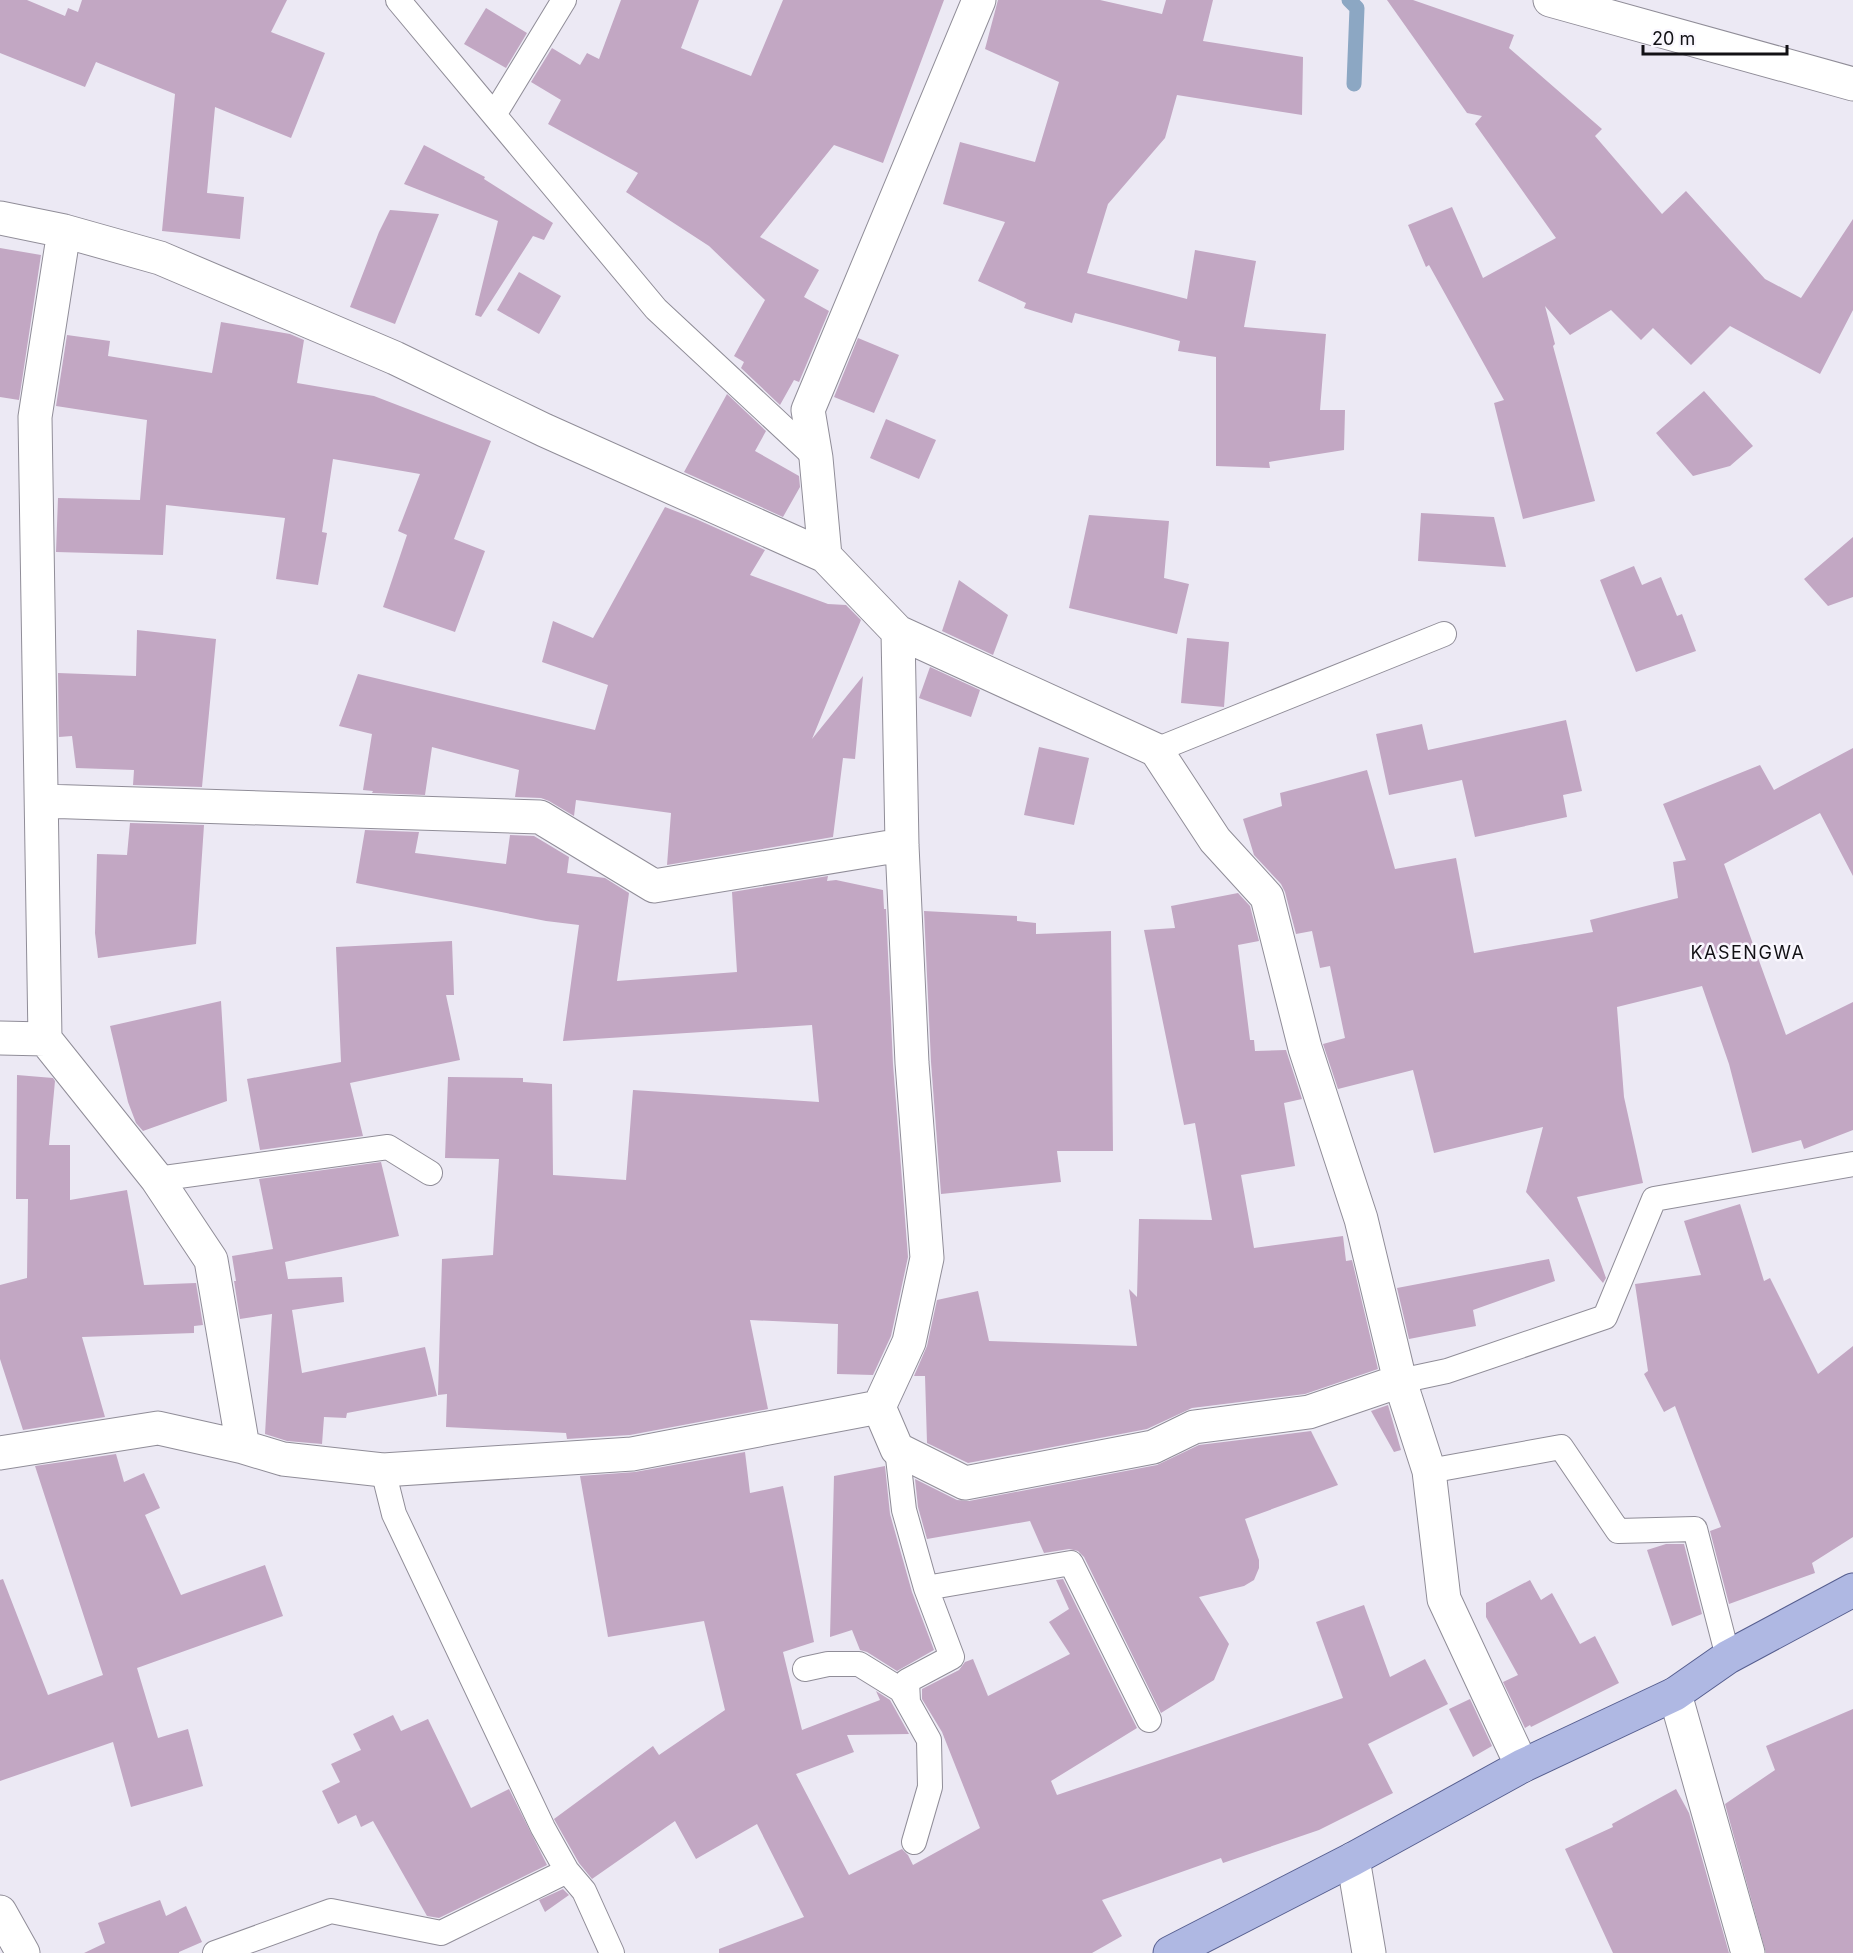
<svg xmlns="http://www.w3.org/2000/svg" width="1853" height="1953" font-family="Inter,sans-serif">
	<style>
		.lines { fill: none; stroke-linecap: round; stroke-linejoin: round }
		.stream { stroke: #8ca7c3; stroke-width: 15 }
		.building { fill: #c2a7c3 }
		.service-casing { stroke: #908d98; stroke-width: 26 }
		.minor-casing { stroke: #908d98; stroke-width: 35 }
		.tertiary-casing { stroke: #908d98; stroke-width: 35 }
		.primary-casing { stroke: #565e8f; stroke-width: 35 }
		.service { stroke: #fff; stroke-width: 24 }
		.minor { stroke: #fff; stroke-width: 33 }
		.tertiary { stroke: #fff; stroke-width: 33 }
		.primary { stroke: #afb8e3; stroke-width: 33 }
		.labels { text-anchor: middle; dominant-baseline: central; stroke-width: 5; stroke-linejoin: round; paint-order: stroke }
		.quarter-label { font-size: 18px; letter-spacing: 1.5px; fill: #121115; stroke: #f9f7fe }
	</style>
	<rect width="100%" height="100%" fill="#ece9f4"/>
	<g class="lines">
		<path class="stream" d="M 1349,0 L 1357,8 L 1354,84"/>
	</g>
	<path class="building" d="M 0,0 L 27,0 L 65,16 L 68,8 L 78,12 L 82,0 L 287,0 L 271,32 L 325,53 L 291,138 L 215,107 L 207,193 L 244,197 L 240,239 L 162,231 L 175,94 L 96,62 L 85,87 L 0,53 Z
		M 621,0 L 699,0 L 681,48 L 751,76 L 783,0 L 944,0 L 883,163 L 834,145 L 760,237 L 819,270 L 804,297 L 829,311 L 799,382 L 794,380 L 780,405 L 741,368 L 744,362 L 734,356 L 765,300 L 709,246 L 626,192 L 638,173 L 548,124 L 561,100 L 531,82 L 552,48 L 580,65 L 587,53 L 599,59 Z
		M 998,0 L 1100,0 L 1162,14 L 1166,0 L 1213,0 L 1203,41 L 1303,57 L 1302,115 L 1177,95 L 1165,138 L 1108,204 L 1087,273 L 1187,299 L 1195,250 L 1256,261 L 1244,327 L 1326,334 L 1320,410 L 1345,410 L 1344,450 L 1269,462 L 1270,468 L 1216,466 L 1216,357 L 1178,351 L 1180,341 L 1075,313 L 1072,323 L 1024,308 L 1026,303 L 978,281 L 1005,222 L 943,204 L 960,142 L 1035,162 L 1059,82 L 985,49 Z
		M 1387,0 L 1413,0 L 1514,35 L 1509,48 L 1602,129 L 1595,136 L 1662,214 L 1686,191 L 1765,279 L 1801,298 L 1853,219 L 1853,310 L 1820,374 L 1730,326 L 1691,365 L 1653,328 L 1641,340 L 1611,310 L 1570,335 L 1545,306 L 1555,344 L 1553,346 L 1595,501 L 1523,519 L 1494,403 L 1504,400 L 1429,265 L 1426,267 L 1408,225 L 1452,207 L 1483,278 L 1556,238 L 1475,124 L 1482,116 L 1467,113 Z
		M 486,8 L 527,33 L 506,68 L 464,44 Z
		M 424,145 L 485,177 L 484,179 L 553,223 L 544,240 L 533,236 L 481,317 L 475,315 L 498,221 L 404,184 Z
		M 390,210 L 439,214 L 395,324 L 350,307 L 379,232 Z
		M 0,248 L 41,255 L 19,400 L 0,397 Z
		M 519,272 L 561,296 L 539,334 L 497,310 Z
		M 221,322 L 290,334 L 304,340 L 297,383 L 374,396 L 491,441 L 454,539 L 485,551 L 455,632 L 383,607 L 407,535 L 398,531 L 420,474 L 333,459 L 322,532 L 327,533 L 318,585 L 276,579 L 285,518 L 166,505 L 163,555 L 56,552 L 58,498 L 140,500 L 147,420 L 56,406 L 67,335 L 110,341 L 108,356 L 212,373 Z
		M 858,338 L 899,355 L 874,413 L 834,397 Z
		M 1704,391 L 1753,446 L 1730,466 L 1693,476 L 1656,433 Z
		M 727,394 L 766,431 L 755,451 L 799,476 L 800,487 L 783,517 L 684,472 Z
		M 886,419 L 936,440 L 919,479 L 870,458 Z
		M 665,507 L 696,519 L 765,550 L 750,575 L 828,604 L 846,605 L 861,620 L 812,739 L 863,676 L 855,759 L 843,758 L 833,837 L 667,865 L 671,813 L 576,800 L 574,816 L 549,801 L 541,798 L 515,797 L 519,770 L 432,747 L 425,795 L 372,793 L 373,791 L 363,790 L 372,734 L 339,726 L 358,674 L 595,730 L 608,685 L 542,662 L 553,621 L 593,638 Z
		M 1421,513 L 1494,517 L 1506,567 L 1418,561 Z
		M 1089,515 L 1169,521 L 1164,578 L 1189,584 L 1177,634 L 1069,608 Z
		M 1853,537 L 1853,597 L 1828,606 L 1804,579 Z
		M 1634,566 L 1642,585 L 1661,577 L 1677,616 L 1682,614 L 1696,651 L 1636,672 L 1600,580 Z
		M 959,580 L 1008,615 L 993,655 L 942,631 Z
		M 137,630 L 216,639 L 202,787 L 133,785 L 134,770 L 76,768 L 72,736 L 59,737 L 58,673 L 136,676 Z
		M 1187,638 L 1229,642 L 1224,707 L 1181,703 Z
		M 930,667 L 980,690 L 971,717 L 919,698 Z
		M 1566,720 L 1582,791 L 1563,795 L 1567,817 L 1475,837 L 1462,780 L 1389,795 L 1376,734 L 1422,724 L 1428,750 Z
		M 1039,747 L 1089,758 L 1074,825 L 1024,815 Z
		M 1853,748 L 1853,876 L 1820,813 L 1724,864 L 1786,1035 L 1853,1002 L 1853,1130 L 1804,1149 L 1801,1140 L 1752,1153 L 1729,1064 L 1702,986 L 1617,1007 L 1624,1097 L 1643,1183 L 1577,1197 L 1606,1278 L 1603,1283 L 1526,1192 L 1543,1127 L 1434,1153 L 1413,1070 L 1338,1089 L 1323,1044 L 1345,1038 L 1330,966 L 1320,968 L 1312,931 L 1296,934 L 1285,892 L 1281,884 L 1254,855 L 1243,819 L 1282,806 L 1280,793 L 1367,770 L 1395,869 L 1456,858 L 1474,953 L 1593,932 L 1590,920 L 1678,898 L 1673,862 L 1686,860 L 1663,804 L 1760,765 L 1774,790 Z
		M 130,823 L 204,825 L 196,944 L 98,958 L 95,933 L 97,854 L 127,855 Z
		M 365,830 L 419,832 L 415,853 L 506,864 L 510,835 L 534,836 L 569,857 L 567,873 L 605,878 L 629,893 L 617,981 L 737,972 L 732,892 L 828,876 L 827,881 L 836,880 L 883,890 L 884,909 L 886,909 L 893,1064 L 908,1257 L 891,1336 L 873,1375 L 837,1374 L 838,1324 L 750,1320 L 768,1409 L 630,1435 L 567,1439 L 566,1433 L 446,1427 L 447,1394 L 438,1395 L 442,1259 L 493,1255 L 499,1159 L 445,1158 L 448,1077 L 523,1078 L 523,1082 L 552,1084 L 553,1175 L 626,1180 L 633,1090 L 819,1102 L 812,1025 L 563,1041 L 579,925 L 546,921 L 356,883 Z
		M 1238,893 L 1250,906 L 1259,941 L 1238,945 L 1250,1040 L 1254,1040 L 1255,1051 L 1286,1050 L 1302,1099 L 1284,1103 L 1295,1166 L 1241,1175 L 1254,1248 L 1343,1236 L 1346,1261 L 1352,1260 L 1378,1369 L 1305,1394 L 1192,1408 L 1147,1429 L 968,1463 L 927,1443 L 925,1376 L 914,1376 L 927,1346 L 937,1300 L 978,1291 L 989,1341 L 1137,1346 L 1129,1289 L 1137,1297 L 1139,1219 L 1212,1220 L 1195,1123 L 1184,1125 L 1144,930 L 1175,928 L 1171,906 Z
		M 924,911 L 1017,916 L 1017,921 L 1036,923 L 1036,934 L 1111,931 L 1113,1151 L 1057,1151 L 1061,1182 L 941,1194 L 931,1062 Z
		M 452,941 L 454,995 L 446,995 L 460,1060 L 350,1083 L 363,1136 L 260,1150 L 247,1079 L 341,1062 L 336,947 Z
		M 221,1001 L 227,1101 L 143,1131 L 136,1123 L 128,1102 L 110,1026 Z
		M 17,1075 L 53,1078 L 55,1081 L 49,1145 L 70,1145 L 70,1200 L 127,1190 L 144,1285 L 196,1283 L 203,1325 L 194,1326 L 194,1333 L 82,1337 L 105,1417 L 23,1430 L 0,1359 L 0,1285 L 27,1278 L 28,1199 L 16,1199 Z
		M 381,1162 L 399,1236 L 285,1262 L 288,1279 L 342,1277 L 344,1302 L 292,1310 L 302,1373 L 425,1347 L 437,1396 L 347,1413 L 346,1418 L 324,1417 L 322,1444 L 287,1441 L 265,1434 L 272,1314 L 240,1319 L 234,1281 L 236,1281 L 232,1256 L 273,1249 L 259,1179 Z
		M 1740,1204 L 1764,1281 L 1770,1278 L 1818,1374 L 1853,1346 L 1853,1537 L 1812,1563 L 1815,1573 L 1729,1604 L 1710,1531 L 1721,1527 L 1675,1406 L 1664,1412 L 1644,1374 L 1648,1371 L 1635,1284 L 1701,1275 L 1684,1221 Z
		M 1549,1259 L 1555,1281 L 1473,1310 L 1476,1326 L 1409,1339 L 1397,1288 Z
		M 1388,1405 L 1401,1450 L 1394,1452 L 1371,1411 Z
		M 1311,1431 L 1338,1485 L 1245,1519 L 1259,1560 L 1259,1568 L 1254,1580 L 1244,1586 L 1199,1597 L 1229,1644 L 1214,1680 L 1161,1713 L 1084,1557 L 1078,1551 L 1069,1549 L 1044,1553 L 1030,1521 L 927,1539 L 918,1507 L 915,1479 L 957,1500 L 969,1501 L 1157,1465 L 1199,1445 Z
		M 745,1452 L 750,1493 L 783,1486 L 814,1642 L 783,1652 L 802,1730 L 880,1700 L 876,1691 L 890,1700 L 909,1734 L 847,1735 L 854,1752 L 796,1774 L 849,1875 L 902,1849 L 908,1855 L 913,1865 L 980,1828 L 942,1732 L 922,1699 L 922,1689 L 959,1670 L 965,1662 L 973,1659 L 988,1696 L 1070,1654 L 1049,1622 L 1069,1609 L 1056,1580 L 1063,1579 L 1137,1728 L 1051,1781 L 1057,1795 L 1343,1698 L 1316,1622 L 1364,1605 L 1390,1677 L 1425,1659 L 1448,1704 L 1368,1744 L 1393,1793 L 1319,1830 L 1223,1863 L 1221,1858 L 1102,1900 L 1122,1936 L 1092,1953 L 719,1953 L 719,1949 L 804,1917 L 757,1824 L 696,1859 L 675,1821 L 592,1879 L 579,1863 L 554,1819 L 653,1746 L 659,1755 L 725,1710 L 704,1621 L 608,1637 L 580,1476 L 635,1472 Z
		M 116,1454 L 124,1482 L 144,1473 L 160,1508 L 145,1515 L 181,1595 L 265,1565 L 283,1616 L 137,1668 L 158,1738 L 188,1729 L 203,1786 L 131,1807 L 113,1742 L 0,1781 L 0,1580 L 3,1579 L 48,1695 L 103,1675 L 35,1466 Z
		M 885,1466 L 890,1514 L 912,1592 L 934,1650 L 897,1671 L 867,1652 L 860,1650 L 852,1630 L 830,1637 L 834,1476 Z
		M 1666,1544 L 1684,1544 L 1702,1614 L 1672,1626 L 1647,1550 Z
		M 1530,1580 L 1541,1600 L 1552,1593 L 1580,1644 L 1595,1636 L 1619,1683 L 1531,1727 L 1530,1725 L 1525,1728 L 1503,1682 L 1518,1675 L 1486,1617 L 1486,1603 Z
		M 1470,1699 L 1492,1746 L 1473,1757 L 1449,1709 Z
		M 1853,1709 L 1853,1953 L 1766,1953 L 1725,1804 L 1775,1770 L 1766,1746 Z
		M 393,1715 L 401,1731 L 428,1719 L 471,1808 L 509,1789 L 547,1865 L 439,1918 L 427,1916 L 373,1821 L 361,1827 L 356,1815 L 338,1824 L 322,1791 L 340,1782 L 331,1764 L 361,1750 L 353,1734 Z
		M 1676,1789 L 1689,1813 L 1729,1953 L 1613,1953 L 1565,1849 L 1613,1827 L 1612,1824 Z
		M 563,1889 L 569,1895 L 545,1912 L 539,1900 Z
		M 160,1900 L 166,1916 L 186,1906 L 202,1942 L 179,1952 L 179,1953 L 84,1953 L 105,1943 L 98,1923 Z"/>
	<g class="lines">
		<g class="service-casing">
			<path id="service" d="M 398,0 L 656,309 L 816,458
				M 494,115 L 564,0
				M 1156,750 L 1444,634
				M 157,1179 L 388,1147 L 430,1173
				M 1400,1381 L 1447,1371 L 1605,1317 L 1654,1199 L 1853,1164
				M 897,1449 L 904,1510 L 926,1588 L 1071,1563 L 1149,1720
				M 383,1470 L 394,1514 L 543,1828 L 567,1871 L 584,1891 L 612,1953
				M 1429,1471 L 1561,1447 L 1618,1531 L 1695,1529 L 1728,1657
				M 805,1669 L 828,1664 L 859,1664 L 901,1690 L 929,1740 L 930,1787 L 914,1842
				M 908,1702 L 907,1681 L 952,1657 L 926,1588
				M 215,1953 L 331,1911 L 441,1933 L 567,1871"/>
		</g>
		<g class="minor-casing">
			<path id="minor" d="M 0,218 L 64,231 L 160,258 L 395,358 L 544,430 L 825,556 L 898,632 L 1156,750 L 1215,840 L 1267,897 L 1305,1048 L 1361,1219 L 1400,1381 L 1429,1471 L 1444,1599 L 1522,1766
				M 64,231 L 35,417 L 45,1039 L 157,1179 L 211,1260 L 243,1447
				M 825,556 L 816,458 L 808,410 L 979,0
				M 898,632 L 902,845 L 912,1063 L 927,1258 L 909,1342 L 879,1407 L 897,1449 L 965,1483 L 1153,1447 L 1194,1427 L 1309,1412 L 1400,1381
				M 42,801 L 540,817 L 654,886 L 902,845
				M 0,1038 L 45,1039
				M 0,1453 L 158,1428 L 243,1447 L 283,1459 L 383,1470 L 632,1454 L 879,1407
				M 1675,1694 L 1748,1953
				M 1353,1859 L 1369,1953
				M 0,1912 L 23,1953"/>
		</g>
		<g class="tertiary-casing">
			<path id="tertiary" d="M 1550,0 L 1853,84"/>
		</g>
		<g class="primary-casing">
			<path id="primary" d="M 1170,1953 L 1353,1859 L 1522,1766 L 1675,1694 L 1728,1657 L 1853,1590"/>
		</g>
		<use href="#service" class="service"/>
		<use href="#minor" class="minor"/>
		<use href="#tertiary" class="tertiary"/>
		<use href="#primary" class="primary"/>
	</g>
	<g class="labels">
		<g class="quarter-label">
			<text x="1748" y="952">KASENGWA</text>
		</g>
	</g>
	<path d="M1643 45v9h144v-9" fill="none" stroke="#121115" stroke-width="3"/>
	<text x="1652" y="45" font-size="18" fill="#121115" stroke="#f9f7fe" stroke-width="4.5" paint-order="stroke">20 m</text>
</svg>
